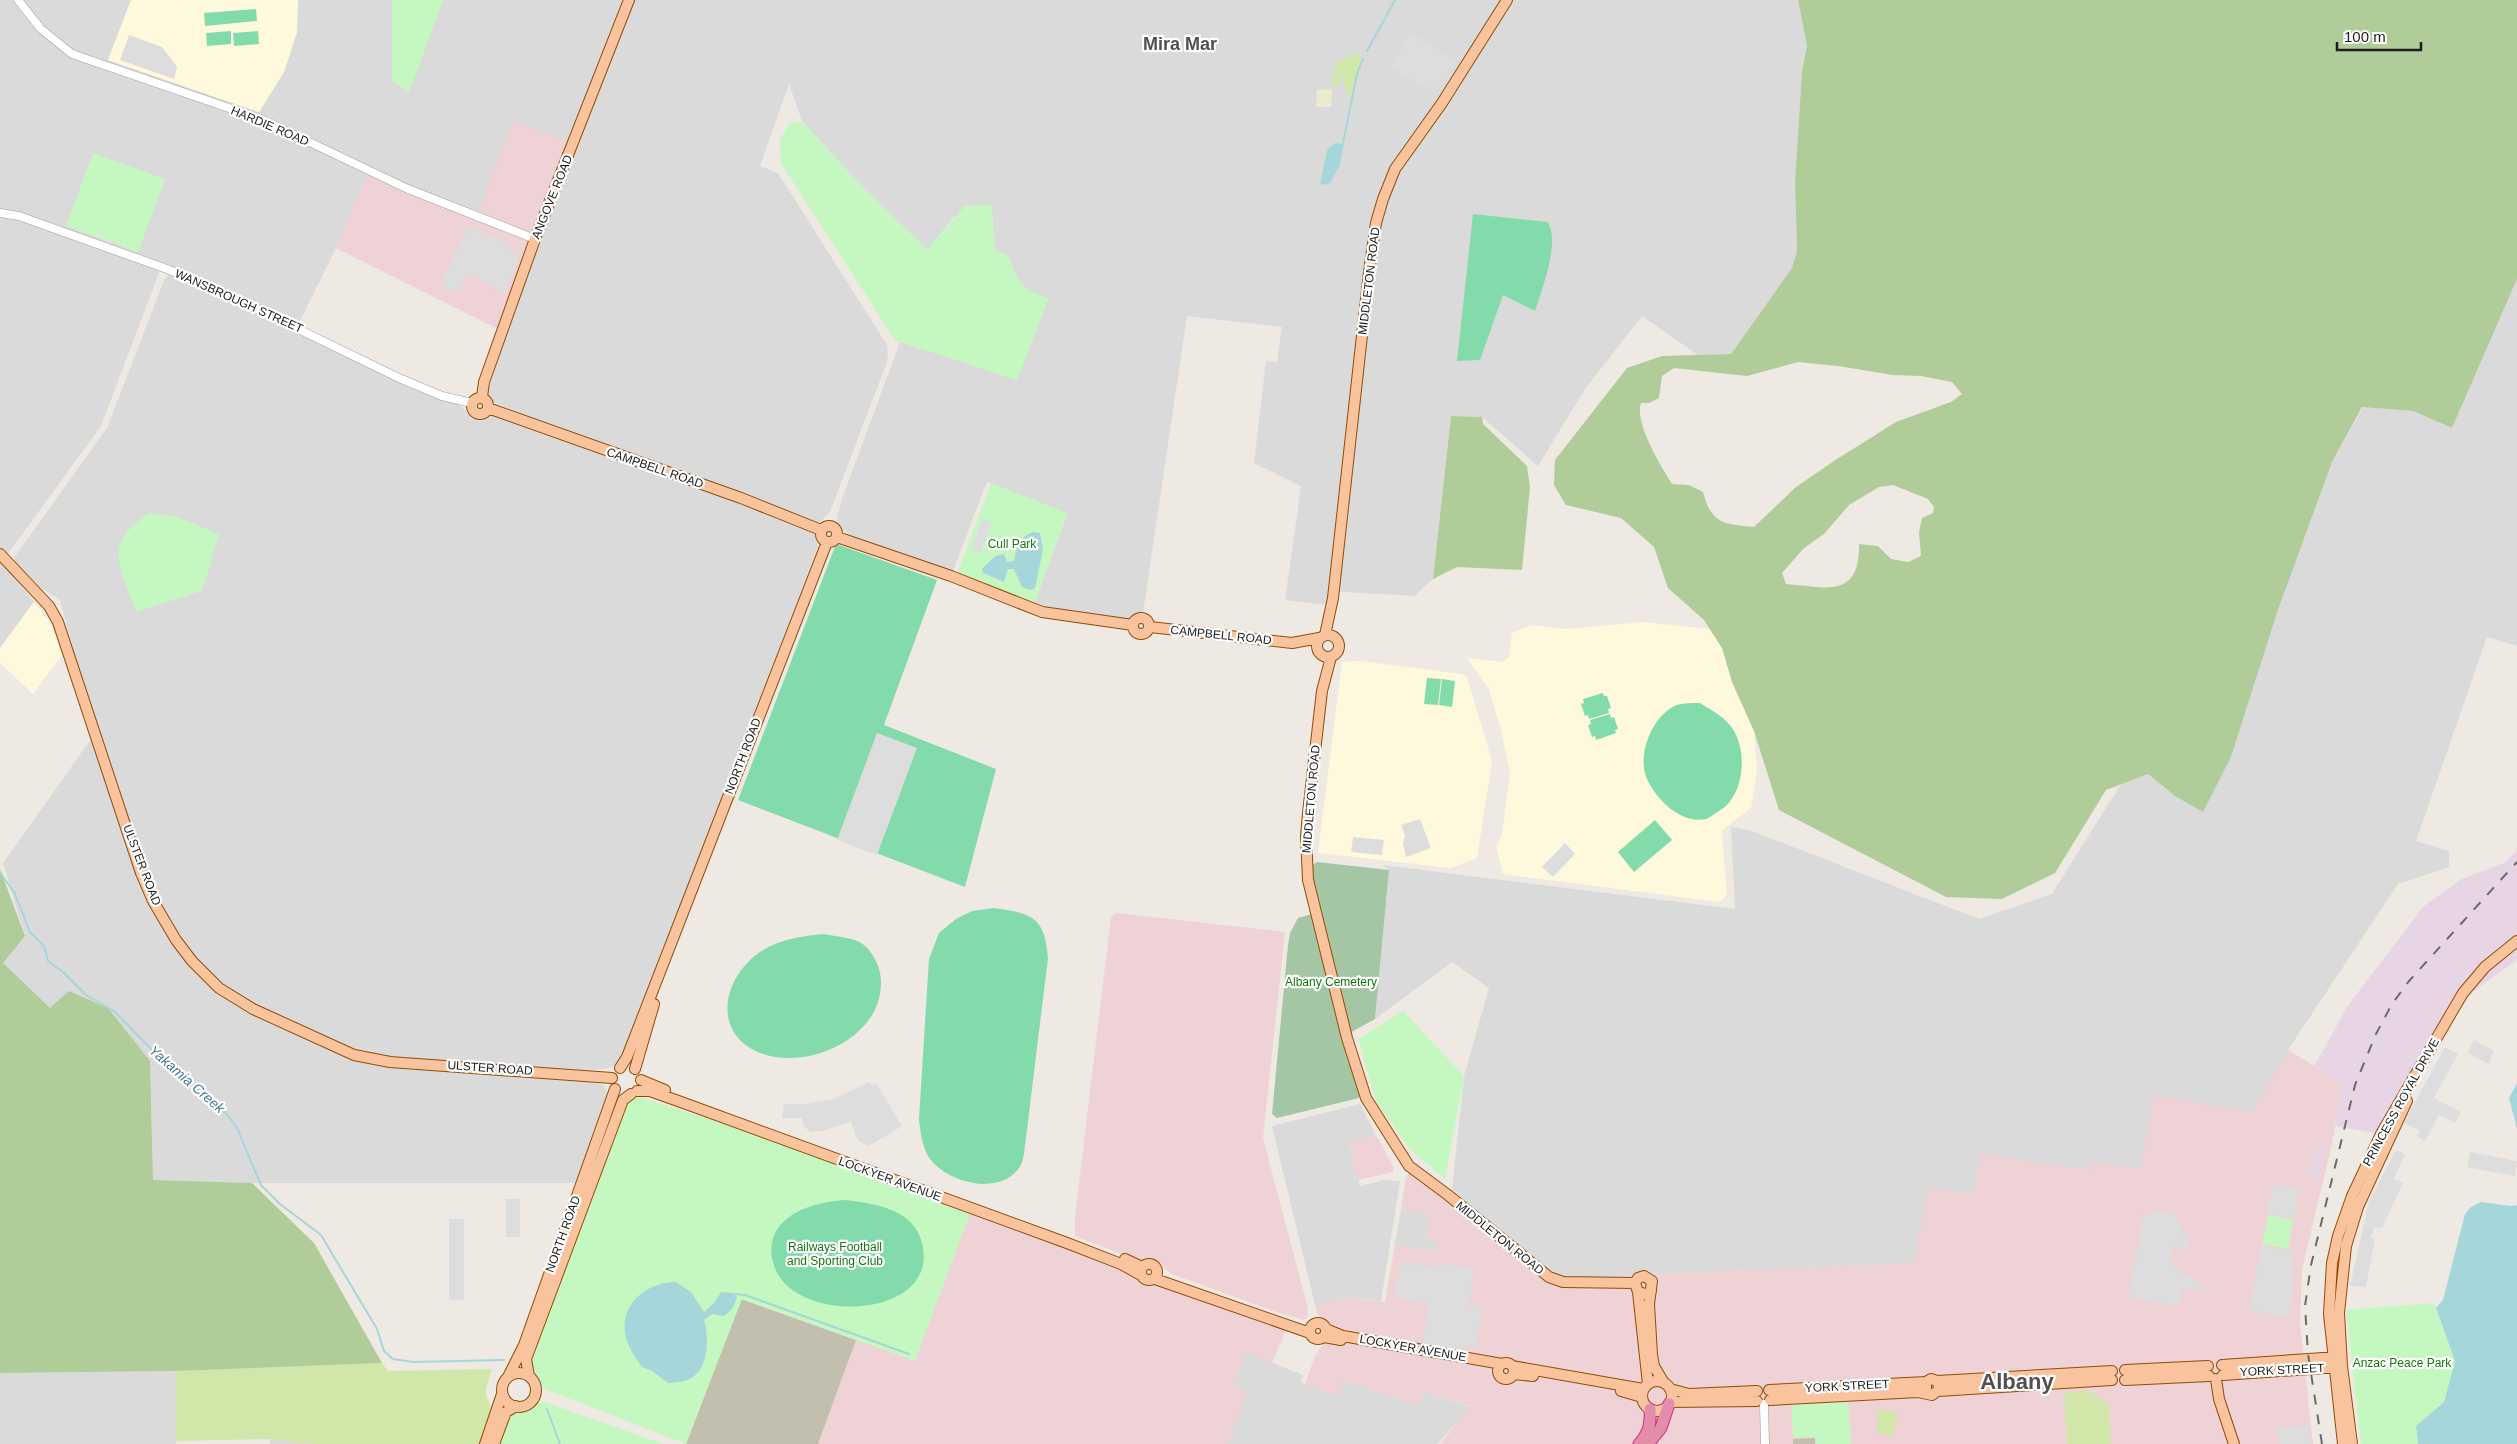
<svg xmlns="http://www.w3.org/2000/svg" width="2517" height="1444" font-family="Arial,sans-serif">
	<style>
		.residential { fill: #dbdada }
		.commercial { fill: #eed2d6 }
		.industrial { fill: #e7d5e6 }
		.education { fill: #fef9dc }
		.construction { fill: #c2bfaf }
		.farmland { fill: #eceacf }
		.grass { fill: #d1e7aa }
		.forest { fill: #b0cc99; fill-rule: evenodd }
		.cemetery { fill: #a5c6a5 }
		.park { fill: #c5f7c1 }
		.pitch { fill: #83dbab }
		.parking { fill: #ddd }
		.water { fill: #a5d7da }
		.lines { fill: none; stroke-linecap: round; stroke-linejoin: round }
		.stream { stroke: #a5d7da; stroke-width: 2 }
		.minor-casing { stroke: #9e9e9e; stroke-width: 9 }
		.major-casing { stroke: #914d05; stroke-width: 12 }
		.highway-casing { stroke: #d22a7e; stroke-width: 13 }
		.minor { stroke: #fff; stroke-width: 8 }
		.major { stroke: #f8c39d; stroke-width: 10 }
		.highway { stroke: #e38daa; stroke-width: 11 }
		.rail { stroke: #6b6b6b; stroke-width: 2; stroke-dasharray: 10 10; stroke-linecap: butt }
		.labels { text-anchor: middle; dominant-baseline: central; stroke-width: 4.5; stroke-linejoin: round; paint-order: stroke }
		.street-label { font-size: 12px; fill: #1d1d1d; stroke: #fff }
		.park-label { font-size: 12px; fill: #17770f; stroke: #fff }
		.water-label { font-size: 14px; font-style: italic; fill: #447792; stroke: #fff }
		.district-label { font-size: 18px; font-weight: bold; fill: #505050; stroke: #fff }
		.town-label { font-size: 22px; font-weight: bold; fill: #505050; stroke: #fff }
	</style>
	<rect width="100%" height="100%" fill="#eee9e3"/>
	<path class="residential" d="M 0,0 L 131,0 L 108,60 L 259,112 L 284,72 L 297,32 L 298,0 L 1798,0 L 1807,46 L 1802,71 L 1795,181 L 1797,251 L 1792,268 L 1731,354 L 1698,355 L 1642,316 L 1585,389 L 1538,466 L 1482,417 L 1451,416 L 1433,579 L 1414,596 L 1329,591 L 1327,605 L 1285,600 L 1301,486 L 1254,463 L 1266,361 L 1277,362 L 1282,327 L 1187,316 L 1143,613 L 1131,620 L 1034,605 L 1067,514 L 987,482 L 951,576 L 854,539 L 838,526 L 837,517 L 842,499 L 900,342 L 1017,379 L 1048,299 L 1027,291 L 1018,282 L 1008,256 L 995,250 L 994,236 L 955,216 L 927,250 L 855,179 L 802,121 L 789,84 L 760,166 L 778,173 L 887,345 L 888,354 L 887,362 L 830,512 L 820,522 L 814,522 L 513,411 L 489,400 L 487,392 L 573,143 L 476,220 L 371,168 L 336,248 L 299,323 L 221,287 L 162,265 L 101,426 L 2,562 L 34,602 L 0,648 Z
		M 169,275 L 222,293 L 403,382 L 461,406 L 472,419 L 492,414 L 511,419 L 810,530 L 817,537 L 818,546 L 628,1052 L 617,1064 L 605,1069 L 590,1070 L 389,1058 L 354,1050 L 253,1004 L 221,984 L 195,958 L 157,899 L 144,872 L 88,705 L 60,600 L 41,588 L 15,567 L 14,562 L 15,556 L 107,428 L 165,278 Z
		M 2517,279 L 2517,646 L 2487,637 L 2416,841 L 2449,851 L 2449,867 L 2398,884 L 2288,1050 L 2253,1114 L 2140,1169 L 2091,1161 L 2089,1170 L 1980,1154 L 1973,1194 L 1929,1188 L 1914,1263 L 1546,1279 L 1483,1216 L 1452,1189 L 1464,1076 L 1489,988 L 1452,962 L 1375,1019 L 1389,870 L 1383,865 L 1735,909 L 1731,827 L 1752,831 L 1979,919 L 2052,894 L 2121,784 L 2148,774 L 2175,796 L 2231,757 L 2278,610 L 2332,462 L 2363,407 L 2413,411 L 2452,428 Z
		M 91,739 L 137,875 L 189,965 L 252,1013 L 354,1059 L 589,1079 L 604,1086 L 610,1099 L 579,1183 L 252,1183 L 153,1180 L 150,1061 L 50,1009 L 2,963 L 25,936 L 3,863 Z
		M 1360,1104 L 1376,1135 L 1348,1144 L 1360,1186 L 1385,1180 L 1400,1181 L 1381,1301 L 1344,1297 L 1315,1305 L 1272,1126 Z
		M 1401,1209 L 1429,1214 L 1426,1238 L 1437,1240 L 1436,1251 L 1395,1244 Z
		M 1246,1352 L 1303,1375 L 1301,1382 L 1338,1397 L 1344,1380 L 1418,1406 L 1423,1392 L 1472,1407 L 1437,1444 L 1228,1444 L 1247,1391 L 1233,1385 Z
		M 176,1371 L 176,1444 L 0,1444 L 0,1373 Z
		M 270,1439 L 314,1444 L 270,1444 Z"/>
	<path class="commercial" d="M 512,120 L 573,143 L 504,332 L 336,248 L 371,168 L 476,220 Z
		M 1116,913 L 1285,932 L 1263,1138 L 1307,1305 L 1308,1316 L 1304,1320 L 1279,1313 L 1169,1273 L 1160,1262 L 1150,1258 L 1139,1261 L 1075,1236 L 1075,1217 L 1111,917 Z
		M 2288,1050 L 2342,1083 L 2332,1144 L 2302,1269 L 2300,1324 L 2313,1444 L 1440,1444 L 1471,1406 L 1423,1392 L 1418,1406 L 1345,1380 L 1338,1397 L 1305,1384 L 1315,1356 L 1330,1335 L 1331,1328 L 1318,1315 L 1315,1305 L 1344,1297 L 1385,1302 L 1395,1244 L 1436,1251 L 1437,1240 L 1426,1238 L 1429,1214 L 1401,1209 L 1406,1178 L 1409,1173 L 1413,1173 L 1476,1226 L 1546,1279 L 1913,1263 L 1929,1187 L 1973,1194 L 1980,1153 L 2088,1170 L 2091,1161 L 2140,1169 L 2154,1095 L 2252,1112 Z
		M 1376,1135 L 1393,1166 L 1393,1172 L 1358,1180 L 1348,1143 Z
		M 971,1211 L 1132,1272 L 1141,1281 L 1148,1284 L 1155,1282 L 1286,1330 L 1272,1363 L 1246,1352 L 1233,1385 L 1248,1391 L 1228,1444 L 818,1444 L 856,1340 Z"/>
	<path class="industrial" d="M 2517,850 L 2517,960 L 2464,998 L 2381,1134 L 2335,1126 L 2342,1083 L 2314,1066 L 2349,1004 L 2424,906 L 2462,879 L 2506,862 Z
		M 2317,1145 L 2326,1147 L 2318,1180 L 2309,1178 Z"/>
	<path class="education" d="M 131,0 L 298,0 L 297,32 L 284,72 L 259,112 L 108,60 Z
		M 34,602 L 50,623 L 62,655 L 33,694 L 0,663 L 0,648 Z
		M 1643,622 L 1710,629 L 1722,648 L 1732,682 L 1754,731 L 1757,771 L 1751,808 L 1722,831 L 1727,895 L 1719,902 L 1503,874 L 1496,847 L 1502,834 L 1510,773 L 1502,734 L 1489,689 L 1467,658 L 1502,662 L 1509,657 L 1512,633 L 1531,625 L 1566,629 Z
		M 1361,661 L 1462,674 L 1467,677 L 1492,761 L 1477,858 L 1451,868 L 1318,853 L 1342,662 Z"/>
	<path class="construction" d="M 741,1299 L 856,1340 L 818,1444 L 686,1444 Z
		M 1815,1438 L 1815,1444 L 1793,1444 L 1793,1439 Z"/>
	<path class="farmland" d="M 1317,89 L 1332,90 L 1331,107 L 1316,107 Z"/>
	<path class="grass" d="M 1355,53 L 1362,57 L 1350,98 L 1347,96 L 1346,89 L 1343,85 L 1345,72 L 1337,86 L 1333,86 L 1332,81 L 1337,62 Z
		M 382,1363 L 388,1371 L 492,1369 L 485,1392 L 492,1410 L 479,1444 L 314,1444 L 270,1439 L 176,1441 L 176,1371 Z
		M 2088,1390 L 2109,1405 L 2111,1444 L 2067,1444 L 2064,1393 Z
		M 1878,1409 L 1898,1413 L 1893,1436 L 1877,1432 Z"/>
	<path class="forest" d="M 1798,0 L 2517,0 L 2517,279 L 2452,428 L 2413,411 L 2362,407 L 2332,462 L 2278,610 L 2231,757 L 2203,812 L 2175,796 L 2148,774 L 2106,790 L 2055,873 L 2002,899 L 1946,897 L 1779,810 L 1754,731 L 1732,682 L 1722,648 L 1704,620 L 1668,588 L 1654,547 L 1621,518 L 1566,505 L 1554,485 L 1555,460 L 1627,368 L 1662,356 L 1731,354 L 1792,268 L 1797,251 L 1795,181 L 1802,71 L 1807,46 ZM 1798,362 L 1838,366 L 1893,375 L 1921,376 L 1952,382 L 1962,394 L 1951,402 L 1896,422 L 1837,459 L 1796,487 L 1754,527 C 1724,524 1711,524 1703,492 L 1689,485 L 1672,484 C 1661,466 1634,423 1641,403 L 1649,403 L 1659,398 L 1662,376 L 1674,368 L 1747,376 ZM 1893,485 L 1928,499 L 1934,507 L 1933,513 L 1922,518 L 1919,533 L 1921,556 L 1908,562 L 1891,559 L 1878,546 L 1859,544 C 1860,600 1825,587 1786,584 L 1782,573 L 1804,548 L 1824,534 L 1849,505 L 1879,487 Z
		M 1451,416 L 1482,417 L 1483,424 L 1527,466 L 1530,487 L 1522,570 L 1457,567 L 1433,579 Z
		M 0,869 L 25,936 L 3,963 L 50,1008 L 69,991 L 108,1008 L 150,1061 L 153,1180 L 252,1183 L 314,1243 L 382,1363 L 176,1371 L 0,1373 Z"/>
	<path class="cemetery" d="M 1317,862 L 1389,870 L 1375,1019 L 1344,1036 L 1360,1092 L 1359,1098 L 1277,1118 L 1272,1114 L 1288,945 L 1290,933 L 1298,918 L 1319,912 L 1310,879 L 1311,866 Z"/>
	<path class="park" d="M 392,0 L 443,0 L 409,92 L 395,83 L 392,78 Z
		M 802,121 L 855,179 L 927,250 L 965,206 L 992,205 L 995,250 L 1008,256 C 1016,279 1023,292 1048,298 L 1017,380 L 895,340 L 781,163 L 780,139 L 790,123 Z
		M 93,153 L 165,179 L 138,252 L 66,226 Z
		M 991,483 L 1067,513 L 1034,605 L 957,574 Z
		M 150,513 L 177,517 L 219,534 L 202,591 L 136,612 C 121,566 100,545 150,513 Z
		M 1403,1011 L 1464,1076 L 1445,1179 L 1409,1148 L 1376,1101 L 1358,1039 Z
		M 634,1095 L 973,1206 L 915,1361 L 742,1299 L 686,1444 L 545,1389 C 535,1381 532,1371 530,1358 L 623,1110 Z
		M 2268,1215 L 2293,1220 L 2288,1249 L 2262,1244 Z
		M 2434,1303 L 2455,1361 L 2444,1402 L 2416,1426 L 2418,1444 L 2361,1444 L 2346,1310 Z
		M 542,1401 L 663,1444 L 498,1444 L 507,1419 L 515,1411 L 524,1411 Z
		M 1848,1402 L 1851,1444 L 1816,1444 L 1815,1437 L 1793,1438 L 1791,1405 Z"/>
	<path class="pitch" d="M 256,9 L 257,21 L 205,26 L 204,13 Z
		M 231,31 L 231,44 L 207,46 L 206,33 Z
		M 258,31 L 259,44 L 234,46 L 233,33 Z
		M 1473,214 L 1548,222 C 1560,243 1542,289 1535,311 L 1503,295 L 1480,360 L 1457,361 Z
		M 836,544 L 937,580 L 884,725 L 996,769 L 965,887 L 738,800 Z
		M 1427,678 L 1441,679 L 1438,705 L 1424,704 Z
		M 1442,679 L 1455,681 L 1452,707 L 1439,705 Z
		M 1603,693 L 1604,696 L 1607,696 L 1611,708 L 1608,709 L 1609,713 L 1589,719 L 1588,715 L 1585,716 L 1581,704 L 1584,703 L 1583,699 Z
		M 1700,703 C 1709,709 1721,715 1728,723 C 1749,744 1746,796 1719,811 C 1715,813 1710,818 1706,819 C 1680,824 1657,800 1647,779 C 1636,755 1653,714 1677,705 C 1684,703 1693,703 1700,703 Z
		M 1610,714 L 1611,718 L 1614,717 L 1618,729 L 1615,730 L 1616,733 L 1596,740 L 1595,736 L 1592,737 L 1588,725 L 1591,724 L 1590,720 Z
		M 1655,820 L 1672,840 L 1634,872 L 1618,852 Z
		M 994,908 C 1032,913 1045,917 1048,958 L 1024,1154 C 1023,1158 1022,1165 1019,1168 C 999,1196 949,1183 931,1160 C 922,1149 921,1133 919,1120 L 929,959 L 939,933 L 956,919 L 972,911 Z
		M 824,934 C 836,937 854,937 864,945 C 874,954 881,968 881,982 C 882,1037 810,1070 763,1054 C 717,1038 719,990 750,960 C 770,941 798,936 824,934 Z
		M 844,1200 C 874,1203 914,1209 922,1243 C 942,1321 788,1327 773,1262 C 770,1252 771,1242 775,1233 C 788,1209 820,1202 844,1200 Z"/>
	<path class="parking" d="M 1411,32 L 1457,62 L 1435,94 L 1390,66 Z
		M 129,35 L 162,47 L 177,67 L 174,79 L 120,60 Z
		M 467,227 L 506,242 L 519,257 L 505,293 L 469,274 L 466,276 L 457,293 L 441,285 Z
		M 982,519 L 992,523 L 981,553 L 971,549 Z
		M 877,733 L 917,748 L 877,855 L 837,840 Z
		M 1420,819 L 1431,848 L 1406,857 L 1403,844 L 1405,835 L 1401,825 Z
		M 1353,837 L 1384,840 L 1382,855 L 1351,852 Z
		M 1565,843 L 1575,854 L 1553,877 L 1542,867 Z
		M 2474,1040 L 2494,1051 L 2488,1064 L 2468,1053 Z
		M 2445,1047 L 2458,1054 L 2434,1098 L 2461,1112 L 2455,1123 L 2439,1115 L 2425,1141 L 2417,1136 L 2420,1131 L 2404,1123 Z
		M 869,1082 L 872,1085 L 876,1083 L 902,1126 L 869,1146 L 858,1141 L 851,1122 L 822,1131 L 811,1132 L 804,1127 L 802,1118 L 782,1118 L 784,1104 L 805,1104 L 834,1099 Z
		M 2396,1150 L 2405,1154 L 2394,1179 L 2403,1183 L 2382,1228 L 2374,1227 L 2371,1238 L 2375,1239 L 2366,1287 L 2350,1286 L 2369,1201 Z
		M 2470,1152 L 2517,1161 L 2515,1176 L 2467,1167 Z
		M 2273,1184 L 2299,1189 L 2294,1219 L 2268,1214 Z
		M 506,1199 L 520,1199 L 520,1237 L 506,1237 Z
		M 2152,1210 L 2177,1215 L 2178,1223 L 2182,1224 L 2181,1232 L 2190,1234 L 2187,1250 L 2172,1246 L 2169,1264 L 2214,1292 L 2182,1288 L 2179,1306 L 2129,1297 L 2144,1215 L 2151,1216 Z
		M 449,1219 L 464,1219 L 464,1300 L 449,1300 Z
		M 2262,1246 L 2294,1251 L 2292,1295 L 2288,1318 L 2249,1310 Z
		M 1401,1262 L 1435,1268 L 1437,1263 L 1474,1269 L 1469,1304 L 1483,1307 L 1476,1348 L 1464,1346 L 1463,1353 L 1422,1346 L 1429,1304 L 1395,1298 Z
		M 2308,1426 L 2311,1444 L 2279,1444 L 2277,1428 Z"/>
	<path class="water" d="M 1335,143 L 1344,144 L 1340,165 L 1330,183 L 1322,185 L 1320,184 L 1327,150 Z
		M 1034,532 L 1040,533 L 1043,549 L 1035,588 L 1030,590 L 1022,587 L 1014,569 L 1008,569 L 1004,582 L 983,573 L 982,569 L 995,556 L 1004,554 L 1007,562 L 1014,561 C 1016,549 1021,534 1034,532 Z
		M 2517,1083 L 2517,1129 L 2509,1098 Z
		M 2481,1202 L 2510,1206 L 2517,1205 L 2517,1444 L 2418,1444 L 2416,1426 L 2444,1402 L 2455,1361 L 2436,1308 L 2443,1300 L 2465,1214 L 2471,1207 Z
		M 676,1282 L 691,1292 L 704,1312 L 714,1303 L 721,1292 L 733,1293 L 737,1297 L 733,1308 L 724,1316 L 712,1314 L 704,1320 C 709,1335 709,1365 694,1376 C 687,1382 678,1382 668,1383 L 652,1371 L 642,1367 C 635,1357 627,1346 625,1333 C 621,1302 648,1282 676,1282 Z"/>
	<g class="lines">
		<path class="stream" d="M 1367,51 L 1395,0
			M 1343,143 L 1357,74 L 1363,59
			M 0,872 L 15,894 L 30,932 L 44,946 L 48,961 L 63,972 L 86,995 L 114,1011 L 156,1054 L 225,1112 L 236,1126 L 261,1185 L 280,1204 L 321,1235 L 377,1329 L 384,1351 L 393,1359 L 413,1362 L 504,1360
			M 735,1294 L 745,1295 L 909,1354
			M 547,1409 L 560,1444"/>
		<g class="minor-casing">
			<path id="minor" d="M 18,0 L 41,29 L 72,54 L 261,119 L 408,189 L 535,239
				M 0,213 L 19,216 L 167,269 L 222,292 L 399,378 L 442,396 L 472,403
				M 1764,1404 L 1765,1444"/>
		</g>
		<g class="major-casing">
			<path id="major" d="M 482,397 L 484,382 L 535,239 L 629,0
				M472 406a8 8 0 1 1 16 0a8 8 0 1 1-16 0Z
				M 488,408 L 741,498 L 821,530
				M821 534a8 8 0 1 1 16 0a8 8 0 1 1-16 0Z
				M 837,537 L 951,576 L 1042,612 L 1133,625
				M 0,554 L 49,606 L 58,622 L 141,873 L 153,901 L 176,940 L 192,961 L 219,988 L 253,1009 L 354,1055 L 390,1062 L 612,1078
				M1133 626a8 8 0 1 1 16 0a8 8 0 1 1-16 0Z
				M 1150,627 L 1292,643 L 1319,638
				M1317 646a11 11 0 1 1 22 0a11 11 0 1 1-22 0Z
				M 1325,635 L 1333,598 L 1369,272 L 1376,223 L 1383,199 L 1395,169 L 1442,103 L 1507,0
				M 1331,657 L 1322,691 L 1308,813 L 1306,836 L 1308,880 L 1347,1038 L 1366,1098 L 1409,1166 L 1448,1195 L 1549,1277 L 1563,1282 L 1635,1283
				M 620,1068 L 627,1057 C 695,886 759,713 827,542
				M 635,1069 L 654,1004
				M 641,1080 L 665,1090
				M 637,1091 L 650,1091 L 681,1102 L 1067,1243 L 1121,1264 L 1141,1275
				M 1125,1259 L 1142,1267
				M1141 1272a8 8 0 1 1 16 0a8 8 0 1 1-16 0Z
				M 1155,1279 L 1310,1333
				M 1651,1291 L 1646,1294 L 1638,1292 L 1635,1283 L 1638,1278 L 1644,1276 L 1652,1281 L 1649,1304 L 1652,1355 L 1654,1366 L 1664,1383
				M 1638,1292 L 1648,1384
				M1310 1331a8 8 0 1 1 16 0a8 8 0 1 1-16 0Z
				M 1326,1329 L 1343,1336 L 1502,1364
				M 1324,1337 L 1341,1340
				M1498 1371a8 8 0 1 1 16 0a8 8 0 1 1-16 0Z
				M 2222,1365 L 2338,1357
				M 1512,1366 L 1643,1389
				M 2125,1370 L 2208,1366
				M502 1390a17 17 0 1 1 34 0a17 17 0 1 1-34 0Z
				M 1513,1374 L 1533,1376
				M 2223,1375 L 2339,1367
				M 529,1376 L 526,1359 L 623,1100 L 631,1094
				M 508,1377 L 524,1345 L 615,1089
				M 2216,1379 L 2219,1399 L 2234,1444
				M 2125,1380 L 2209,1376
				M 1937,1381 L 2112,1371
				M1642 1396a15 15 0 1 1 30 0a15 15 0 1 1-30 0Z
				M 1670,1389 L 1689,1394 L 1757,1391
				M 1769,1390 L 1926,1382
				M 1621,1391 L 1642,1397
				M 1938,1391 L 2112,1380
				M 1770,1400 L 1918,1392 L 1932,1395 L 1940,1389 L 1937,1381 L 1931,1379 L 1926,1382 L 1926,1392
				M 1670,1402 L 1757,1401
				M 485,1444 L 502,1394
				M 494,1444 L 506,1412 L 516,1406
				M 2343,1444 L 2329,1314 L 2332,1263 L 2338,1236 L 2352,1196 L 2381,1134 L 2446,1022 L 2463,993 L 2485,967 L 2517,941
				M 2352,1444 L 2342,1366 L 2339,1313 L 2346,1246 L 2358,1207 L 2407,1101"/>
		</g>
		<g class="highway-casing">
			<path id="highway" d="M 1639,1444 C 1649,1433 1651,1424 1650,1409
				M 1648,1444 L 1661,1428 L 1669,1404"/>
		</g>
		<use href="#minor" class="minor"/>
		<use href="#major" class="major"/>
		<use href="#highway" class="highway"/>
		<path class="rail" d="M 2322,1444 L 2308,1354 L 2305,1306 L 2311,1265 L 2355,1085 L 2376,1034 L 2392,1004 L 2409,981 L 2517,862"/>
	</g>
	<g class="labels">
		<g class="street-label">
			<text transform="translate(270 126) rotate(23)">HARDIE ROAD</text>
			<text transform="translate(552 197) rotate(-68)">ANGOVE ROAD</text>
			<text transform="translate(1369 281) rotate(-83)">MIDDLETON ROAD</text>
			<text transform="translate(239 301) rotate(24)">WANSBROUGH STREET</text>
			<text transform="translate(655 468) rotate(19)">CAMPBELL ROAD</text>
			<text transform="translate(1221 635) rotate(6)">CAMPBELL ROAD</text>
			<text transform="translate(743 756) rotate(-69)">NORTH ROAD</text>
			<text transform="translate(1311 799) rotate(-85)">MIDDLETON ROAD</text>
			<text transform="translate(142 865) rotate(69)">ULSTER ROAD</text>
			<text transform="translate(490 1068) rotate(4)">ULSTER ROAD</text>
			<text transform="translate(2401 1102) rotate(-61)">PRINCESS ROYAL DRIVE</text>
			<text transform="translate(890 1179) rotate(20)">LOCKYER AVENUE</text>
			<text transform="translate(563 1234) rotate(-70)">NORTH ROAD</text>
			<text transform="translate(1500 1238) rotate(39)">MIDDLETON ROAD</text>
			<text transform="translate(1413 1348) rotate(10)">LOCKYER AVENUE</text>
			<text transform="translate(2282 1370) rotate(-3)">YORK STREET</text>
			<text transform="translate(1847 1386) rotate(-3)">YORK STREET</text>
		</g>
		<g class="park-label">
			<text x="1012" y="544">Cull Park</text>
			<text x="1331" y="982">Albany Cemetery</text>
			<text x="835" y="1247">Railways Football<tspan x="835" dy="14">and Sporting Club</tspan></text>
			<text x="2402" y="1363">Anzac Peace Park</text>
		</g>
		<g class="water-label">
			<text transform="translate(187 1079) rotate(41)">Yakamia Creek</text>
		</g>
		<g class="district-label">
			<text x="1180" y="44">Mira Mar</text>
		</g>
		<g class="town-label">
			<text x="2017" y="1381">Albany</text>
		</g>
	</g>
	<path d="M2337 42v8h84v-8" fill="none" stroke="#1d1d1d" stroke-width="2.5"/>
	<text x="2344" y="42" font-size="15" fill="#1d1d1d" stroke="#ffffff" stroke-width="4" paint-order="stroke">100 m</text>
</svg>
